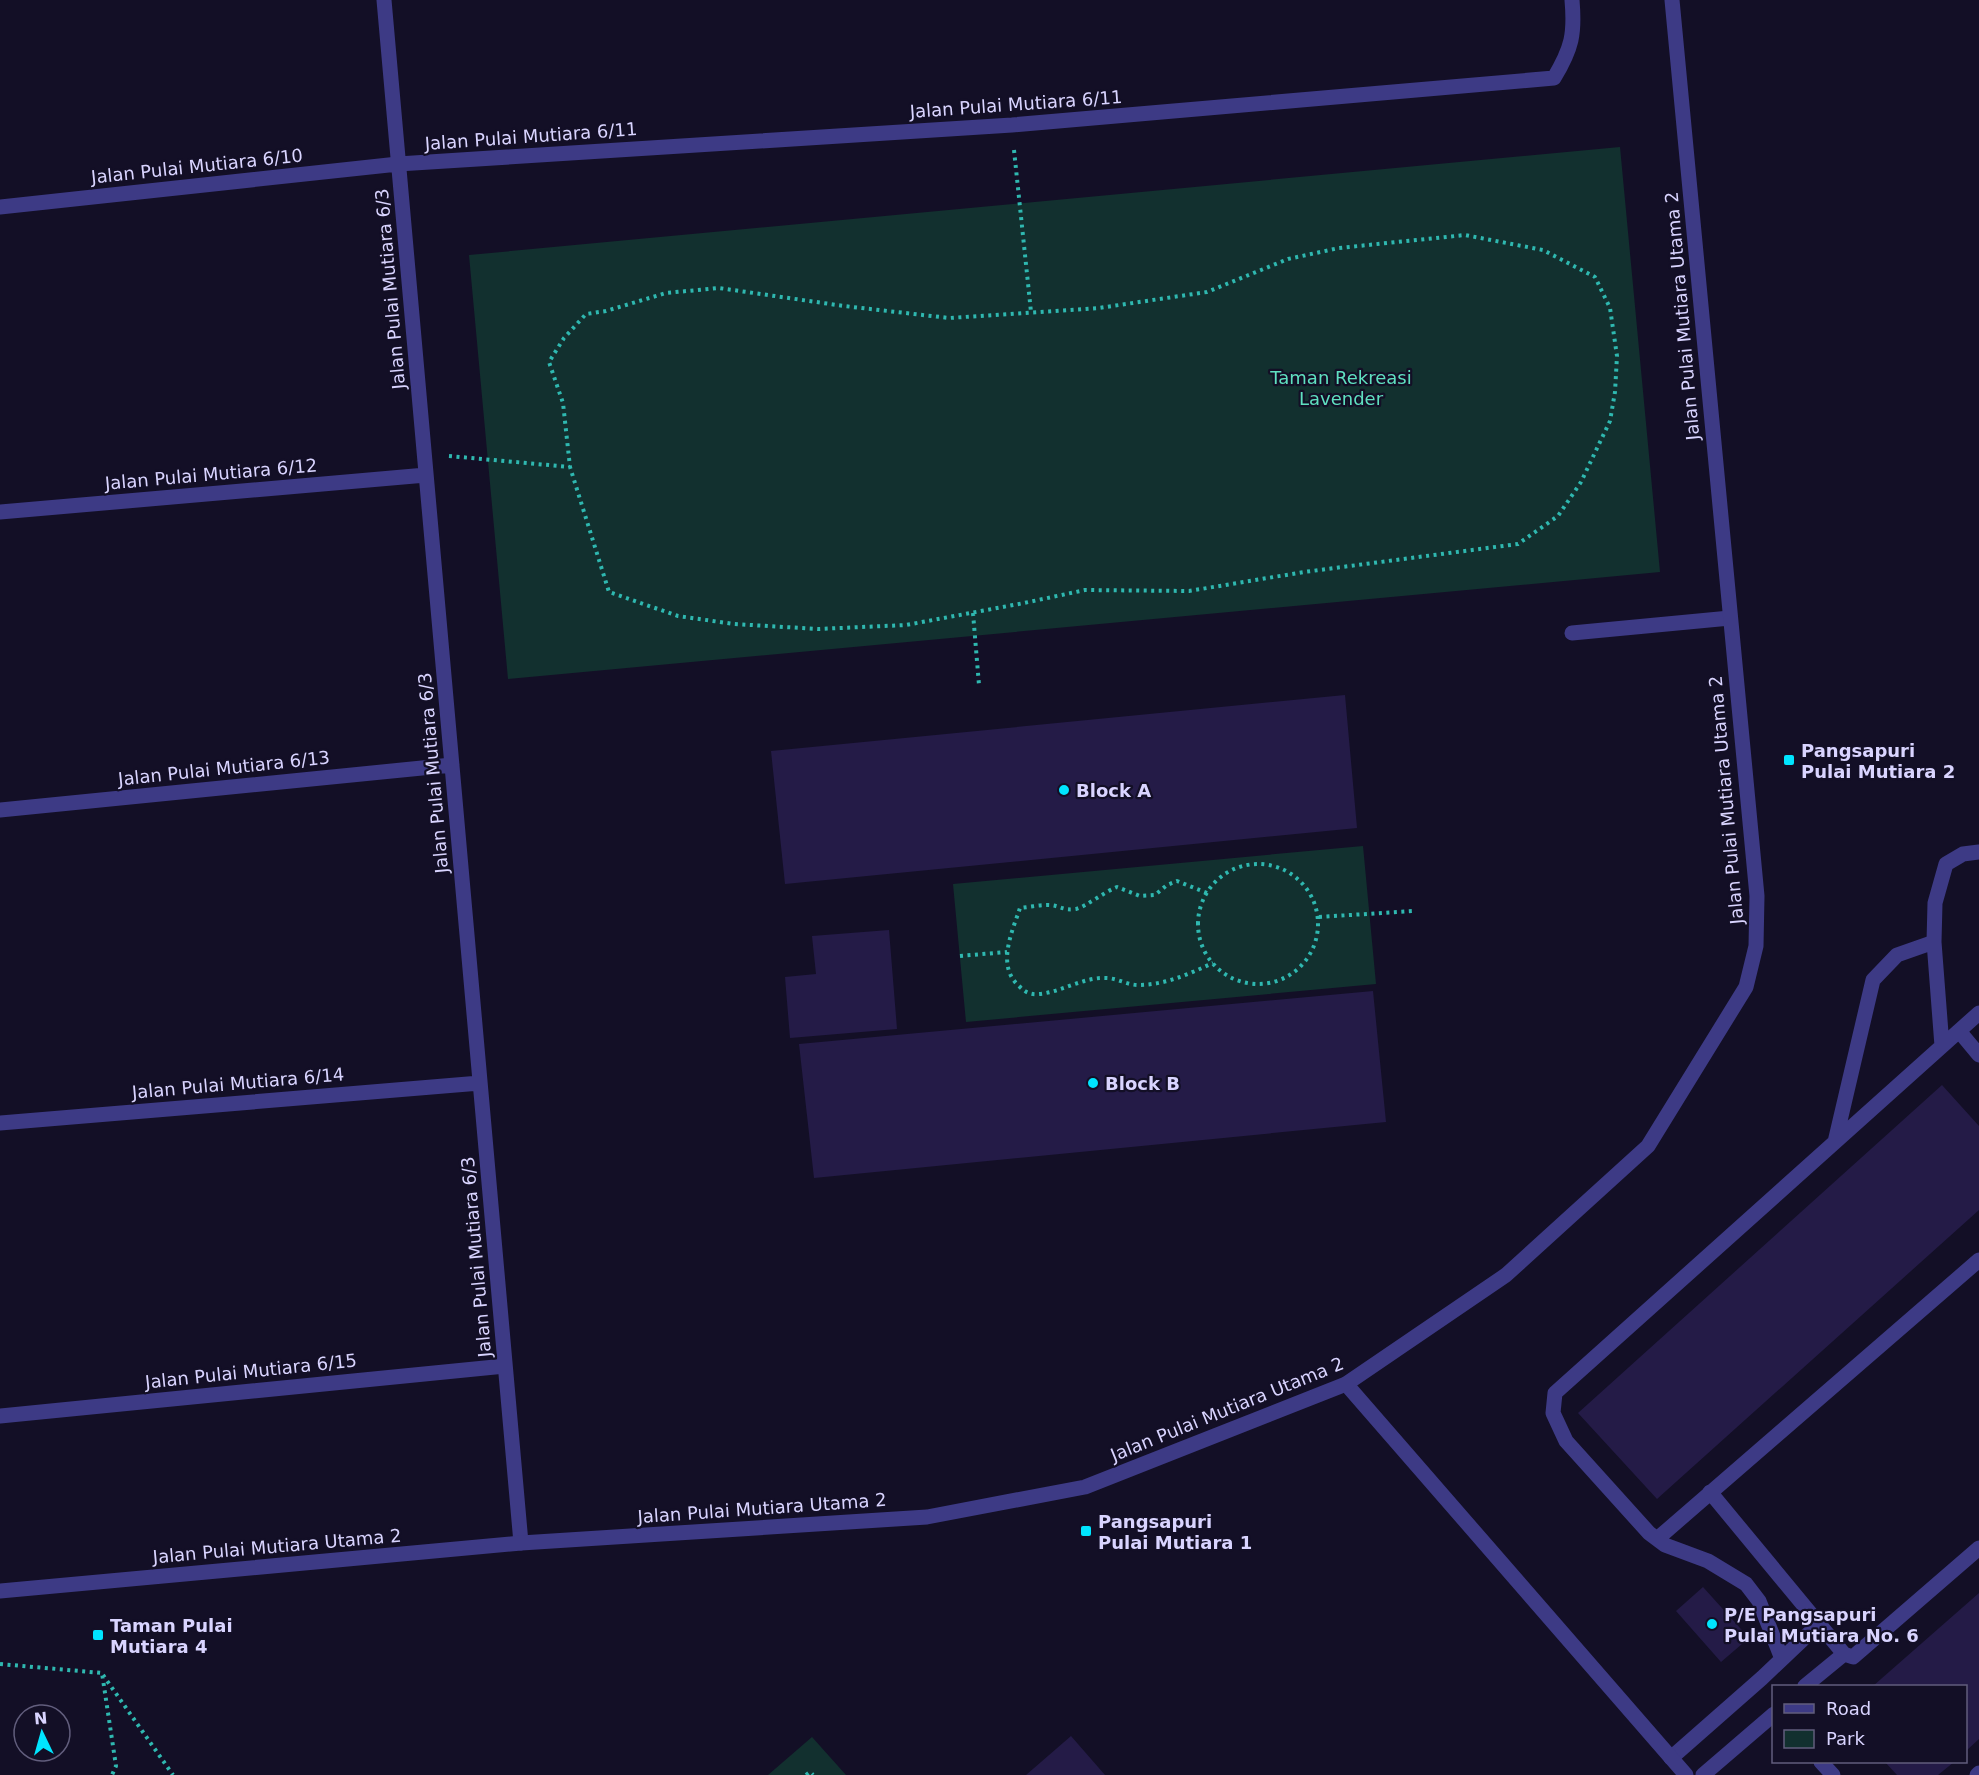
<svg xmlns="http://www.w3.org/2000/svg" width="1979" height="1775" font-family="'DejaVu Sans',sans-serif">
	<style>
		.green { fill: #12302f }
		.building { fill: #241b47 }
		.lines { fill: none; stroke-linecap: round; stroke-linejoin: round }
		.path { stroke: #2fb8b0; stroke-width: 4; stroke-dasharray: 3 4.5; stroke-linecap: butt }
		.service { stroke: #3d3a85; stroke-width: 15 }
		.minor { stroke: #3d3a85; stroke-width: 15 }
		.tertiary { stroke: #3d3a85; stroke-width: 15 }
		.poi-dot { fill: #00e5ff; stroke: #130f26; stroke-width: 2 }
		.labels { text-anchor: middle; dominant-baseline: central; stroke-width: 4.5; stroke-linejoin: round; paint-order: stroke }
		.street-label { font-size: 18px; fill: #d9d4ff; stroke: #130f26 }
		.park-label { font-size: 18px; fill: #5fe0c0; stroke: #130f26 }
		.poi-label { font-size: 18px; font-weight: bold; fill: #d9d4ff; stroke: #130f26; text-anchor: start }
	</style>
	<rect width="100%" height="100%" fill="#130f26"/>
	<path class="green" d="M 1620,147 L 1660,572 L 508,679 L 469,255 Z
		M 1363,846 L 1376,984 L 966,1022 L 953,884 Z
		M 812,1737 L 846,1775 L 768,1775 Z"/>
	<path class="building" d="M 1345,695 L 1357,828 L 785,884 L 771,751 Z
		M 889,930 L 897,1029 L 790,1038 L 785,977 L 816,974 L 812,936 Z
		M 1373,991 L 1386,1122 L 814,1178 L 799,1044 Z
		M 1942,1085 L 1979,1126 L 1979,1210 L 1657,1499 L 1578,1413 Z
		M 1703,1587 L 1749,1638 L 1721,1662 L 1676,1611 Z
		M 1979,1593 L 1979,1739 L 1966,1751 L 1966,1686 L 1873,1686 Z
		M 1071,1736 L 1105,1775 L 1026,1775 Z
		M 1885,1762 L 1954,1762 L 1938,1775 L 1897,1775 Z"/>
	<g class="lines">
		<path class="path" d="M 1014,150 L 1031,312
			M 449,456 L 570,467 L 563,403 L 549,362 L 564,338 L 586,314 L 606,311 L 666,293 L 719,288 L 844,306 L 949,318 L 1099,308 L 1207,292 L 1288,259 L 1339,248 L 1465,235 L 1543,250 L 1595,277 L 1610,308 L 1617,356 L 1615,392 L 1610,421 L 1581,482 L 1558,516 L 1518,544 L 1304,572 L 1189,591 L 1085,590 L 1024,603 L 906,625 L 818,629 L 734,624 L 678,616 L 609,592 L 570,467
			M 973,613 L 979,685
			M1198 924a60 60 0 1 1 120 0a60 60 0 1 1-120 0Z
			M 1207,893 L 1177,881 L 1167,885 L 1155,895 L 1140,896 L 1117,887 C 1104,892 1087,906 1076,909 C 1063,911 1059,905 1048,905 C 1039,905 1029,907 1020,908 C 1012,932 996,966 1019,986 C 1025,992 1030,995 1039,994 C 1062,992 1083,977 1106,978 C 1117,978 1127,985 1138,985 C 1165,985 1189,974 1213,963
			M 1319,917 L 1413,911
			M 960,956 L 1007,952
			M 0,1664 L 102,1673 L 116,1766 L 112,1775
			M 103,1675 L 173,1775
			M 806,1775 L 810,1772 L 813,1775"/>
		<path class="service" d="M 1572,633 L 1730,618
			M 1959,1031 L 1979,1055
			M 1942,1046 L 1934,942 L 1935,903 L 1946,864 L 1963,854 L 1979,852
			M 1835,1142 L 1873,980 L 1897,955 L 1934,942
			M 1710,1492 L 1844,1654 L 1853,1657 L 1979,1548
			M 1657,1539 L 1979,1260
			M 1782,1659 L 1759,1601 L 1746,1584 L 1708,1561 L 1665,1545 L 1649,1533 L 1566,1441 L 1553,1413 L 1555,1393 L 1979,1013
			M 1805,1686 L 1844,1654
			M 1671,1758 L 1762,1678 L 1819,1624
			M 1821,1762 L 1833,1775
			M 1703,1775 L 1774,1714
			M 1977,1775 L 1979,1773"/>
		<path class="minor" d="M 384,0 L 521,1543
			M 0,207 L 398,164 L 1012,125 L 1554,78 C 1572,48 1575,34 1572,0
			M 0,512 L 426,475
			M 0,810 L 452,765
			M 0,1123 L 480,1083
			M 1346,1384 L 1686,1775
			M 0,1416 L 505,1366"/>
		<path class="tertiary" d="M 0,1591 L 521,1543 L 927,1517 L 1085,1487 L 1346,1384 L 1506,1275 L 1648,1146 L 1746,987 L 1756,946 L 1757,896 L 1672,0"/>
	</g>
	<g class="poi-dot">
		<rect x="1783" y="754" width="12" height="12" rx="3"/>
		<circle cx="1064" cy="790" r="6"/>
		<circle cx="1093" cy="1083" r="6"/>
		<rect x="1080" y="1525" width="12" height="12" rx="3"/>
		<circle cx="1712" cy="1624" r="6"/>
		<rect x="92" y="1629" width="12" height="12" rx="3"/>
	</g>
	<g class="labels">
		<g class="street-label">
			<text transform="translate(1016 104) rotate(-4)">Jalan Pulai Mutiara 6/11</text>
			<text transform="translate(531 136) rotate(-4)">Jalan Pulai Mutiara 6/11</text>
			<text transform="translate(197 166) rotate(-6)">Jalan Pulai Mutiara 6/10</text>
			<text transform="translate(390 289) rotate(-95)">Jalan Pulai Mutiara 6/3</text>
			<text transform="translate(1682 316) rotate(-95)">Jalan Pulai Mutiara Utama 2</text>
			<text transform="translate(211 474) rotate(-5)">Jalan Pulai Mutiara 6/12</text>
			<text transform="translate(224 768) rotate(-6)">Jalan Pulai Mutiara 6/13</text>
			<text transform="translate(433 773) rotate(-95)">Jalan Pulai Mutiara 6/3</text>
			<text transform="translate(1726 800) rotate(-95)">Jalan Pulai Mutiara Utama 2</text>
			<text transform="translate(238 1083) rotate(-5)">Jalan Pulai Mutiara 6/14</text>
			<text transform="translate(476 1257) rotate(-95)">Jalan Pulai Mutiara 6/3</text>
			<text transform="translate(251 1371) rotate(-6)">Jalan Pulai Mutiara 6/15</text>
			<text transform="translate(1227 1409) rotate(-22)">Jalan Pulai Mutiara Utama 2</text>
			<text transform="translate(762 1508) rotate(-4)">Jalan Pulai Mutiara Utama 2</text>
			<text transform="translate(277 1546) rotate(-5)">Jalan Pulai Mutiara Utama 2</text>
		</g>
		<g class="park-label">
			<text x="1341" y="377">Taman Rekreasi<tspan x="1341" dy="21">Lavender</tspan></text>
		</g>
		<g class="poi-label">
			<text x="1801" y="750">Pangsapuri<tspan x="1801" dy="21">Pulai Mutiara 2</tspan></text>
			<text x="1076" y="790">Block A</text>
			<text x="1105" y="1083">Block B</text>
			<text x="1098" y="1521">Pangsapuri<tspan x="1098" dy="21">Pulai Mutiara 1</tspan></text>
			<text x="1724" y="1614">P/E Pangsapuri<tspan x="1724" dy="21">Pulai Mutiara No. 6</tspan></text>
			<text x="110" y="1625">Taman Pulai<tspan x="110" dy="21">Mutiara 4</tspan></text>
		</g>
	</g>
	<rect x="1772" y="1685" width="195" height="78" fill="#130f26" stroke="#625e7d" stroke-width="1.5"/>
	<rect x="1784" y="1704" width="30" height="9" fill="#3d3a85" stroke="#625e7d" stroke-width="1.5"/>
	<text x="1826" y="1715" font-size="18" fill="#d9d4ff">Road</text>
	<rect x="1784" y="1730" width="30" height="18" fill="#12302f" stroke="#625e7d" stroke-width="1.5"/>
	<text x="1826" y="1745" font-size="18" fill="#d9d4ff">Park</text>
	<g transform="translate(42 1733) rotate(355)"><circle r="28" fill="#130f26" stroke="#625e7d" stroke-width="1.5"/>
	<path d="M0-4.5L10 22L0 15L-10 22Z" fill="#00e5ff"/>
	<text y="-9" font-size="16" font-weight="bold" text-anchor="middle" fill="#d9d4ff">N</text>
	</g>
</svg>
